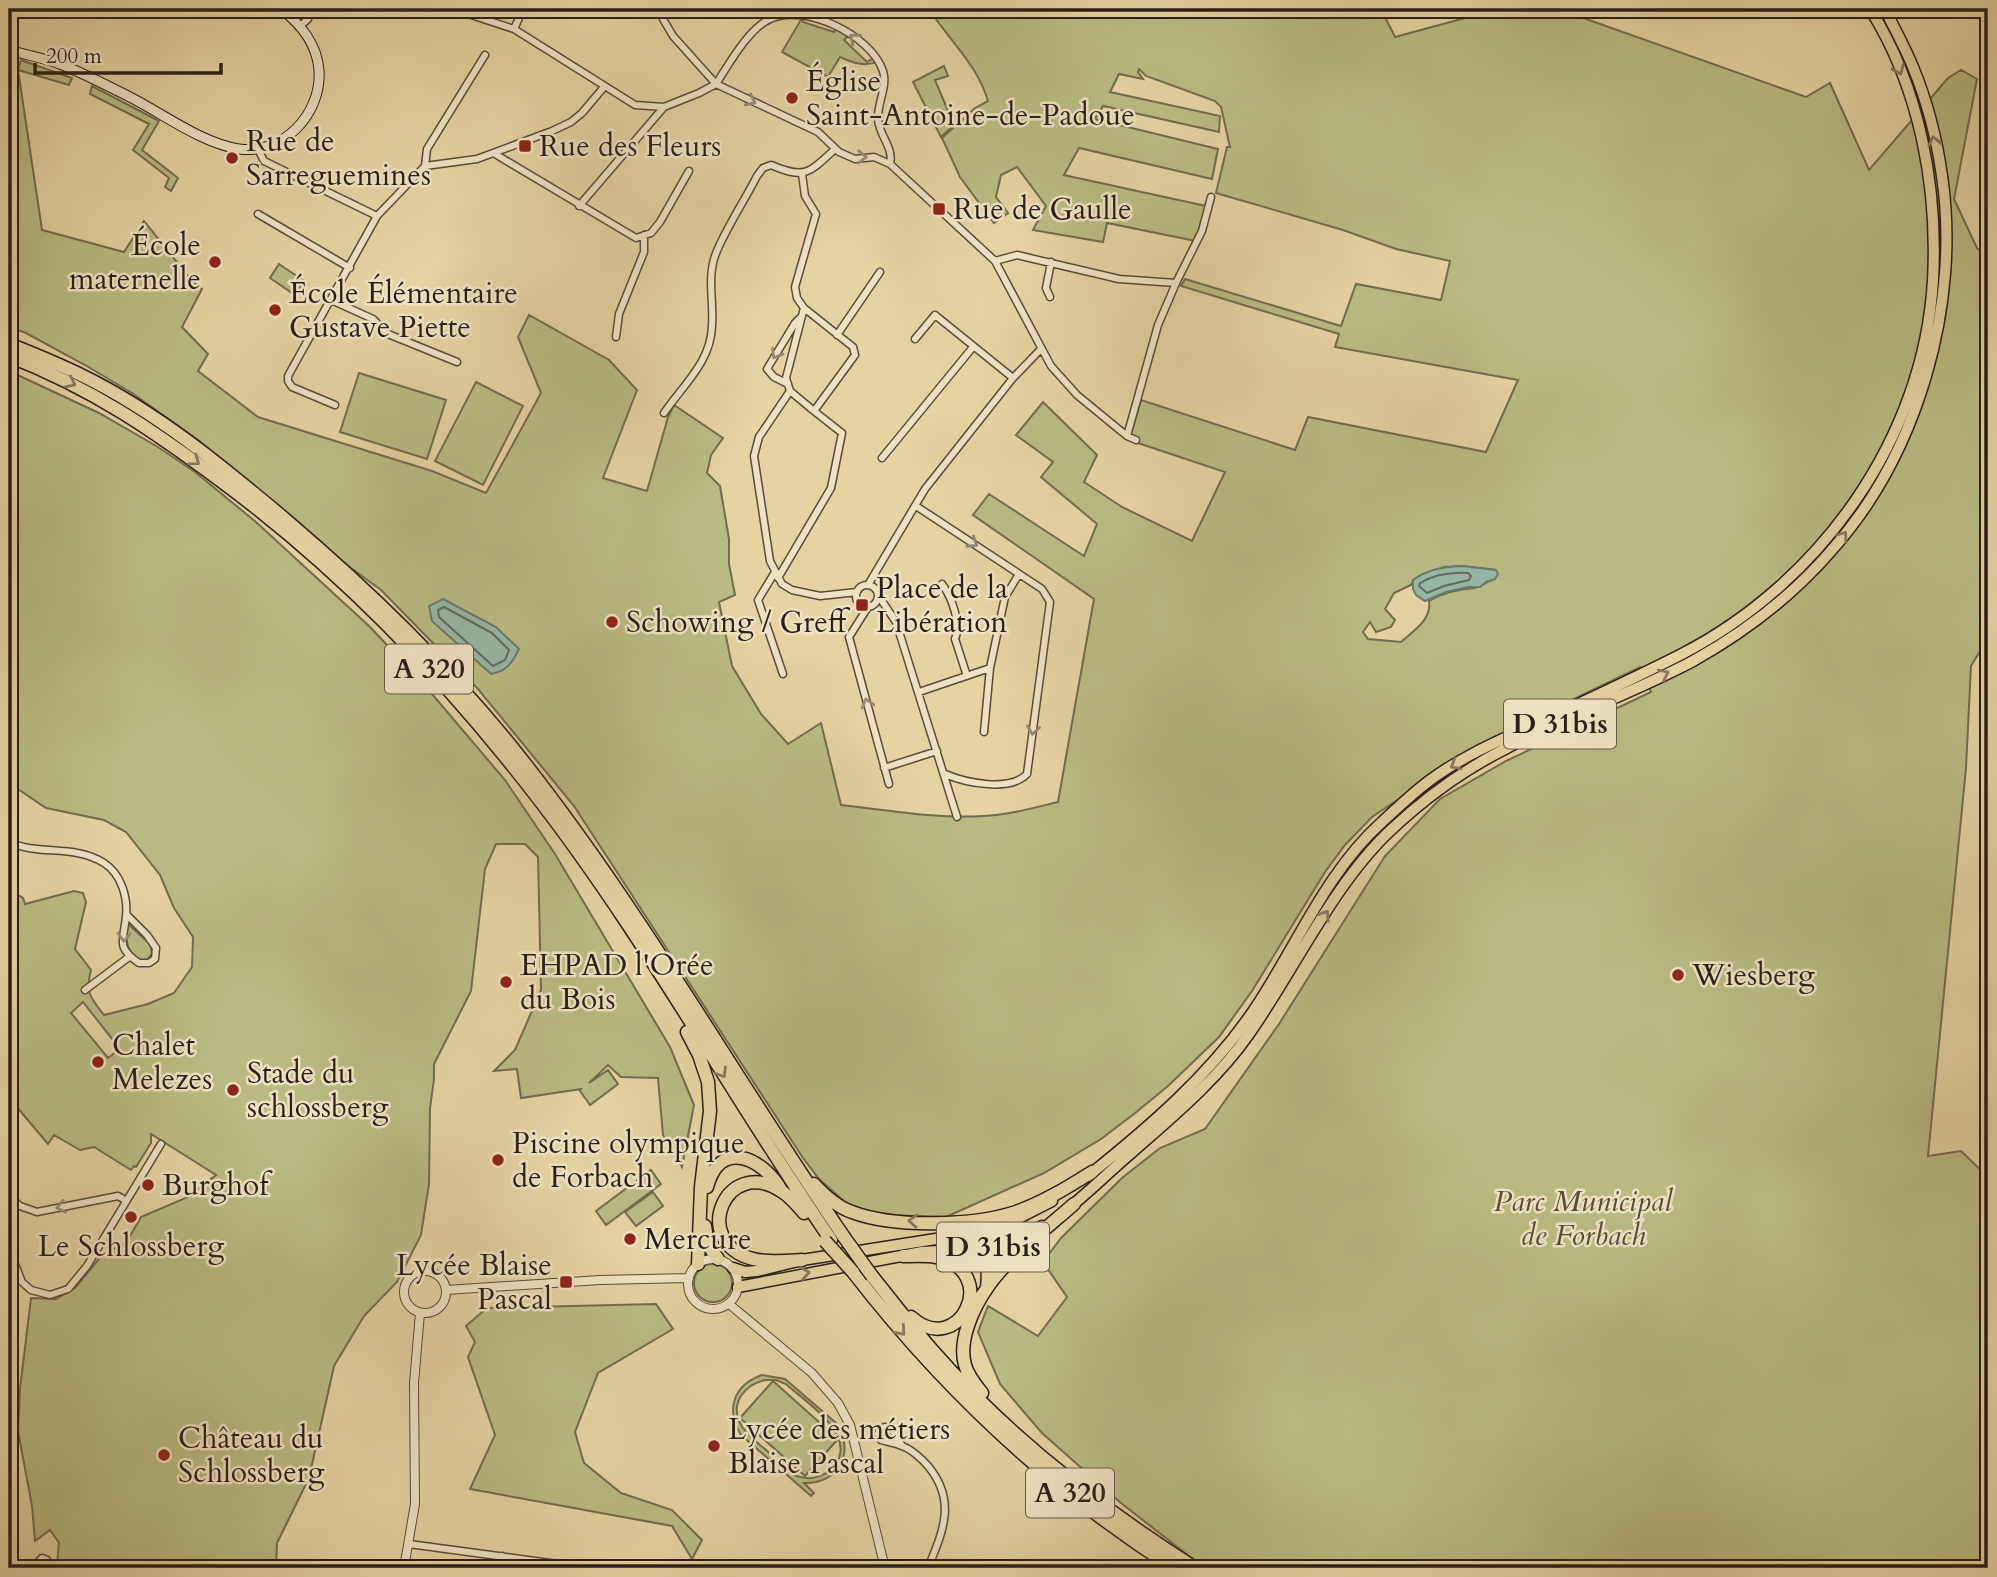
<svg xmlns="http://www.w3.org/2000/svg" width="1997" height="1577" font-family="Cardo,serif">
	<style>
		.green { fill: #b9bb82; stroke: #726c4e; stroke-width: 2; fill-rule: evenodd }
		.water { fill: #96b8a5; stroke: #6b7a6d; stroke-width: 2 }
		.lines { fill: none; stroke-linecap: round; stroke-linejoin: round }
		.shore { stroke: #606b5f; stroke-width: 2 }
		.minor-casing { stroke: #594b3b; stroke-width: 9 }
		.tertiary-casing { stroke: #594b3b; stroke-width: 10 }
		.secondary-casing { stroke: #2a1e19; stroke-width: 11 }
		.trunk-casing { stroke: #2a1e19; stroke-width: 13 }
		.motorway-casing { stroke: #2a1e19; stroke-width: 15 }
		.minor { stroke: #efe2c3; stroke-width: 6 }
		.tertiary { stroke: #efe2c3; stroke-width: 8 }
		.secondary { stroke: #efe2c3; stroke-width: 9 }
		.trunk { stroke: #e6d3a2; stroke-width: 10 }
		.motorway { stroke: #e6d3a2; stroke-width: 12 }
		.motorway-bridge-casing { stroke: #2a1e19; stroke-width: 15; stroke-linecap: butt }
		.motorway-bridge { stroke: #e6d3a2; stroke-width: 12 }
		.oneway { stroke: #968a76 }
		.oneway2 { stroke: #88785e }
		.poi-dot { fill: #8f2418; stroke: #efe2c3; stroke-width: 2.5 }
		.labels { text-anchor: middle; dominant-baseline: central; stroke-width: 5; stroke-linejoin: round; paint-order: stroke }
		.shield { fill: #efe2c3; stroke: #65594c; stroke-width: 2 }
		.shield-label { font-size: 28px; font-weight: bold; fill: #2a1e19 }
		.poi-label { font-size: 30px; fill: #2a1e19; stroke: #efe2c3; text-anchor: start }
		.park-label { font-size: 30px; font-style: italic; fill: #554d38; stroke: #efe2c3 }
	</style>
	<rect width="100%" height="100%" fill="#e6d3a2"/>
	<filter id="stains"><feTurbulence type="fractalNoise" baseFrequency=".00286" numOctaves="4"/><feColorMatrix values="0 0 0 0 .2 0 0 0 0 .09 0 0 0 0 .02 0 0 0 .5 -.17"/></filter>
	<radialGradient id="worn" r=".72"><stop offset=".6" stop-color="#630" stop-opacity="0"/><stop offset="1" stop-color="#630" stop-opacity=".3"/></radialGradient>
	<path class="green" d="M 929,9 L 1381,9 L 1395,37 L 1498,9 L 1558,9 L 1806,97 L 1830,83 L 1869,170 L 1948,78 L 1961,70 L 1977,79 L 1954,199 L 1977,248 L 1988,259 L 1988,638 L 1971,666 L 1966,768 L 1928,1156 L 1961,1151 L 1988,1177 L 1988,1568 L 1212,1568 L 1194,1560 L 1121,1503 L 1042,1433 L 1000,1384 L 978,1332 L 988,1306 L 1038,1336 L 1067,1297 L 1043,1262 L 1061,1238 L 1122,1178 L 1160,1148 L 1205,1129 L 1279,1024 L 1385,856 L 1440,799 L 1506,761 L 1651,692 L 1640,667 L 1482,743 L 1372,817 L 1345,845 L 1325,872 L 1252,991 L 1219,1037 L 1168,1086 L 1134,1114 L 1101,1139 L 1044,1173 L 946,1217 L 888,1216 L 853,1209 L 819,1179 L 803,1158 L 574,806 L 478,689 L 381,590 L 347,565 L 198,440 L 132,393 L 85,365 L 26,333 L 9,327 L 9,67 L 18,69 L 21,60 L 72,78 L 69,85 L 18,70 L 42,230 L 124,252 L 144,221 L 192,281 L 202,289 L 182,327 L 208,354 L 198,371 L 258,417 L 432,471 L 486,493 L 541,393 L 518,337 L 529,315 L 609,360 L 637,390 L 603,478 L 647,491 L 668,417 L 674,405 L 723,438 L 711,455 L 707,473 L 720,486 L 729,539 L 729,564 L 735,595 L 719,602 L 732,666 L 761,714 L 788,744 L 821,723 L 841,805 C 887,810 936,819 983,816 C 1008,815 1033,808 1058,802 L 1094,599 L 973,515 L 989,494 L 1084,556 L 1097,524 L 1041,477 L 1053,462 L 1016,435 L 1043,402 L 1097,455 L 1084,482 L 1122,507 L 1192,541 L 1225,472 L 1129,440 L 1141,400 L 1295,450 L 1308,417 L 1486,452 L 1518,380 L 1335,347 L 1339,334 L 1181,286 L 1185,279 L 1341,326 L 1356,284 L 1441,300 L 1450,261 L 1396,249 L 1343,230 L 1216,193 L 1227,147 L 1230,147 L 1221,107 L 1215,101 L 1146,76 L 1139,69 L 1138,72 L 1143,79 L 1119,74 L 1110,92 L 1220,116 L 1219,132 L 1103,106 L 1095,119 L 1218,149 L 1212,179 L 1079,148 L 1064,175 L 1206,206 L 1196,241 L 1107,223 L 1103,242 L 1033,230 L 1046,206 L 1017,167 L 1001,175 L 996,197 L 1008,213 L 994,223 L 960,177 L 942,138 L 975,108 L 988,101 C 977,64 949,40 929,9 ZM 1462,566 L 1496,570 L 1495,579 C 1488,581 1480,587 1474,588 C 1458,589 1443,593 1429,601 C 1432,620 1413,631 1401,642 L 1368,639 L 1363,632 L 1370,622 L 1376,632 L 1391,627 L 1395,620 L 1385,609 L 1394,593 L 1411,585 L 1413,580 L 1444,567 Z
		M 802,18 L 803,22 L 834,32 L 836,28 L 848,36 L 844,40 L 867,62 L 875,57 L 878,61 C 866,68 851,62 840,57 L 828,77 L 782,52 Z
		M 944,66 L 948,76 L 935,80 L 954,125 L 941,137 L 913,82 Z
		M 92,86 L 159,121 L 142,150 L 178,178 L 171,191 L 165,187 L 169,178 L 133,150 L 149,124 L 90,94 Z
		M 279,264 L 304,281 L 295,295 L 270,278 Z
		M 9,371 L 99,413 L 158,447 L 195,472 L 256,522 L 369,626 L 421,681 L 505,780 L 555,854 L 670,1047 L 694,1105 L 682,1167 L 663,1135 L 658,1078 L 621,1077 L 608,1065 L 589,1083 L 608,1070 L 618,1084 L 590,1105 L 580,1091 L 581,1089 L 521,1098 L 517,1069 L 494,1071 L 515,1050 L 541,990 L 538,857 L 525,844 L 496,844 L 485,869 L 471,991 L 434,1064 L 434,1079 L 430,1108 L 429,1184 L 421,1235 L 397,1282 L 364,1316 L 334,1366 L 309,1478 L 277,1543 L 276,1568 L 57,1567 L 59,1543 L 50,1530 L 35,1541 L 32,1506 L 18,1431 L 20,1389 L 31,1298 L 56,1299 L 75,1288 L 103,1254 L 126,1243 L 141,1217 L 188,1197 L 216,1175 L 151,1134 L 151,1143 L 136,1167 L 134,1166 L 131,1170 L 94,1147 L 80,1150 L 54,1135 L 48,1144 L 16,1106 L 9,1084 L 9,890 L 23,898 L 25,904 L 74,891 L 83,893 L 86,902 L 75,949 L 91,970 C 85,993 90,997 104,1015 L 148,1004 L 174,993 L 192,967 L 193,937 L 174,908 L 160,875 L 126,832 L 104,820 L 46,808 L 9,783 ZM 83,1002 L 120,1049 L 108,1058 L 71,1013 Z
		M 359,373 L 446,400 L 427,459 L 340,432 Z
		M 476,382 L 523,406 L 483,485 L 435,461 Z
		M 129,925 L 150,944 L 152,954 L 147,960 L 140,961 C 127,951 125,942 127,926 Z
		M 651,1170 L 661,1184 L 606,1225 L 596,1211 Z
		M 653,1192 L 663,1206 L 636,1226 L 625,1212 Z
		M694 1283a19 19 0 1 1 38 0a19 19 0 1 1-38 0Z
		M 656,1304 L 673,1329 L 598,1373 L 575,1432 L 584,1463 L 621,1493 L 672,1510 L 702,1540 L 692,1559 L 672,1526 L 470,1489 L 495,1435 L 468,1357 L 475,1342 L 466,1326 L 487,1308 Z
		M 762,1375 L 785,1379 L 836,1423 C 856,1452 839,1484 804,1483 L 814,1493 L 811,1496 L 741,1435 C 725,1409 734,1385 762,1375 ZM 765,1380 L 776,1380 L 786,1384 C 804,1401 850,1429 839,1458 C 832,1475 811,1483 794,1475 C 784,1469 775,1458 766,1450 C 757,1442 745,1434 740,1423 C 730,1402 745,1385 765,1380 Z
		M 773,1381 L 838,1439 L 805,1476 L 740,1418 Z"/>
	<path class="water" d="M 1462,566 L 1496,570 L 1498,574 L 1495,579 L 1486,582 L 1480,587 L 1468,587 L 1446,592 L 1425,601 L 1416,595 L 1413,589 L 1413,580 C 1428,569 1443,567 1462,566 Z
		M 443,599 L 496,627 L 519,649 C 512,663 507,671 491,674 L 432,621 L 429,606 Z"/>
	<g class="lines">
		<path class="shore" d="M 1468,573 L 1471,576 L 1469,580 L 1444,586 L 1427,593 L 1419,586 L 1420,583 C 1435,574 1451,572 1468,573 Z
			M 444,607 L 492,633 L 509,650 L 505,660 L 493,666 L 439,617 L 438,610 Z"/>
		<g class="minor-casing">
			<path id="minor" d="M 453,9 L 514,29 L 635,105 L 664,107 L 699,93 L 716,84 L 818,132 L 839,152 L 855,159 L 874,157 L 890,164 L 995,261 L 1051,366 L 1077,395 L 1127,436 L 1136,440
				M 662,9 L 663,19 L 673,36 L 716,84
				M 300,26 L 308,19 L 310,9
				M 514,29 L 523,9
				M 716,84 C 729,64 749,28 770,19 C 805,3 871,35 883,71 C 888,87 877,103 878,119 C 879,136 894,147 890,164
				M 258,149 L 264,161 L 377,216 L 425,166 L 477,159 L 552,131 L 571,122 L 582,113 L 604,87
				M 495,154 L 636,238 L 651,233 L 660,222 L 689,171
				M 425,166 L 427,149 L 485,55
				M 802,174 L 805,196 L 816,214 L 795,287 L 797,298 L 804,308 L 786,378 L 790,391 L 759,437 L 754,456 L 770,561 L 782,584 L 792,590 L 820,596 L 857,592
				M 579,206 L 664,107
				M 258,214 L 350,268
				M 995,261 L 1017,255 L 1119,279 L 1176,283
				M 1050,297 L 1046,288 L 1051,262
				M 331,300 L 373,319 L 388,334 L 457,362
				M 837,335 L 880,272
				M 616,337 L 619,314 L 644,252 L 644,235
				M 915,339 L 935,315 L 1013,378
				M 788,384 L 774,377 L 767,369 L 795,323 L 800,318
				M 790,391 L 814,411
				M 335,405 L 292,387 L 288,381 L 288,376 L 377,216
				M 664,413 C 683,385 711,362 712,326 C 714,303 707,279 715,256 C 723,233 745,200 757,176 L 763,168 L 771,165 C 804,179 808,174 834,150
				M 1127,436 L 1158,325 L 1176,283 L 1202,231 L 1211,197
				M 882,458 L 973,347
				M 916,506 L 1042,589 L 1050,602 L 1027,774 C 1010,792 966,783 945,774
				M 775,572 L 758,600 L 783,674
				M 778,578 L 831,488 L 842,433 L 814,411 L 855,355 L 853,347 L 804,308
				M 942,584 C 951,596 962,624 955,639 L 967,676
				M 868,585 L 925,489 L 1013,378 L 1041,349
				M856 596a11 11 0 1 1 22 0a11 11 0 1 1-22 0Z
				M 878,595 L 896,622 L 957,817
				M 868,607 L 849,637 L 889,784
				M 919,692 L 990,668
				M 984,732 L 990,668 L 1005,597 L 1019,574
				M 884,768 L 937,751
				M 9,842 C 39,856 74,844 104,863 C 121,874 128,897 126,916 C 124,940 115,947 139,963 L 149,963 L 155,959 L 156,948 L 147,935 L 127,915
				M 85,990 L 129,957
				M 9,1196 L 20,1206 L 37,1212 L 118,1196 L 125,1200
				M 9,1249 L 22,1282 L 31,1290 L 50,1295 L 68,1289 L 87,1266 L 161,1144
				M 902,1446 L 892,1429 L 885,1427 L 880,1429 L 878,1434 L 881,1440 C 888,1442 895,1443 902,1446 C 911,1449 922,1459 928,1466 C 957,1501 943,1531 928,1568
				M 409,1544 L 587,1568
				M 39,1568 L 37,1563 L 42,1558 L 47,1560 L 46,1568
				M 500,1568 L 502,1556
				M 867,1568 L 900,1565 L 920,1568"/>
		</g>
		<g class="tertiary-casing">
			<path id="tertiary" d="M688 1284a25 25 0 1 1 50 0a25 25 0 1 1-50 0Z
				M404 1292a21 21 0 1 1 42 0a21 21 0 1 1-42 0Z
				M 446,1290 L 600,1280 L 689,1278
				M 729,1304 L 812,1373 L 838,1403 L 850,1425 L 885,1568
				M 404,1568 L 415,1504 L 414,1383 L 420,1313"/>
		</g>
		<g class="secondary-casing">
			<path id="secondary" d="M 9,50 C 26,55 44,58 60,64 C 83,73 106,85 128,96 C 162,113 201,143 239,149 C 283,155 322,114 319,70 C 317,45 301,24 281,9"/>
		</g>
		<g class="trunk-casing">
			<path id="trunk" d="M 1088,1176 C 1149,1127 1210,1075 1254,1010 C 1296,948 1325,873 1382,822 C 1397,808 1413,793 1429,781 C 1462,756 1503,739 1540,722 C 1587,700 1635,678 1682,654 C 1821,582 1924,438 1933,280 C 1938,188 1920,88 1870,9
				M 1070,1207 C 1091,1190 1110,1171 1130,1154 C 1172,1117 1217,1080 1249,1034 C 1294,970 1335,881 1392,829 C 1425,798 1462,771 1503,750 C 1564,717 1631,694 1693,661 C 1743,633 1793,595 1831,551 C 1918,454 1961,304 1942,176 C 1937,140 1927,101 1913,67 C 1905,47 1894,28 1885,9
				M 733,1268 L 745,1272 L 757,1271 L 802,1260 L 942,1238 L 1013,1221 L 1052,1201
				M 738,1287 L 922,1252 L 989,1248 L 1019,1238 L 1042,1226"/>
		</g>
		<g class="motorway-casing">
			<path id="motorway" d="M 9,344 C 34,354 59,364 83,376 C 158,413 223,467 286,520 C 367,589 444,663 511,746 C 635,900 732,1074 844,1237
				M 9,356 C 93,389 153,430 225,484 C 342,571 445,678 534,793 C 644,934 730,1093 831,1240
				M 687,1032 L 699,1055 L 708,1082 L 710,1111 L 701,1187 L 698,1264
				M 814,1184 C 824,1195 837,1207 852,1212 C 894,1228 974,1226 1016,1212 C 1044,1202 1068,1187 1092,1172
				M 707,1187 C 720,1138 763,1158 781,1190
				M 705,1226 L 708,1245 L 718,1259
				M 942,1238 C 979,1237 991,1251 987,1288
				M 903,1256 C 913,1256 925,1255 936,1257 C 1003,1271 959,1360 911,1317
				M 802,1260 C 786,1261 768,1263 753,1259 C 689,1242 726,1155 781,1191 C 790,1196 797,1205 804,1213
				M 853,1272 C 943,1388 1050,1489 1174,1568
				M 872,1276 C 892,1301 912,1327 933,1351 C 1008,1437 1099,1507 1195,1568
				M 982,1393 C 975,1384 968,1376 965,1365 C 958,1341 973,1308 987,1288 C 1006,1259 1047,1228 1074,1204"/>
		</g>
		<use href="#minor" class="minor"/>
		<use href="#tertiary" class="tertiary"/>
		<use href="#secondary" class="secondary"/>
		<use href="#trunk" class="trunk"/>
		<use href="#motorway" class="motorway"/>
		<g class="motorway-bridge-casing">
			<path id="motorway-bridge" d="M 844,1237 L 872,1276
				M 825,1241 L 853,1272"/>
		</g>
		<use href="#motorway-bridge" class="motorway-bridge"/>
	</g>
	<defs><path id="oneway-chevron" d="M-2-3.5L2.5 0L-2 3.5" fill="none" stroke-width="1.6" stroke-linecap="round" stroke-linejoin="round" transform="scale(1.75)"/></defs>
	<g class="oneway">
		<use href="#oneway-chevron" transform="translate(854 38) rotate(-142)"/>
		<use href="#oneway-chevron" transform="translate(751 101) rotate(26)"/>
		<use href="#oneway-chevron" transform="translate(862 157) rotate(1)"/>
		<use href="#oneway-chevron" transform="translate(776 354) rotate(121)"/>
		<use href="#oneway-chevron" transform="translate(973 543) rotate(33)"/>
		<use href="#oneway-chevron" transform="translate(867 703) rotate(-105)"/>
		<use href="#oneway-chevron" transform="translate(1033 730) rotate(98)"/>
		<use href="#oneway-chevron" transform="translate(124 937) rotate(91)"/>
		<use href="#oneway-chevron" transform="translate(61 1207) rotate(169)"/>
	</g>
	<g class="oneway2">
		<use href="#oneway-chevron" transform="translate(1899 70) rotate(68)"/>
		<use href="#oneway-chevron" transform="translate(1934 141) rotate(-102)"/>
		<use href="#oneway-chevron" transform="translate(71 383) rotate(26)"/>
		<use href="#oneway-chevron" transform="translate(195 461) rotate(36)"/>
		<use href="#oneway-chevron" transform="translate(1843 536) rotate(-54)"/>
		<use href="#oneway-chevron" transform="translate(1664 674) rotate(-26)"/>
		<use href="#oneway-chevron" transform="translate(1455 765) rotate(150)"/>
		<use href="#oneway-chevron" transform="translate(1325 915) rotate(-57)"/>
		<use href="#oneway-chevron" transform="translate(722 1073) rotate(58)"/>
		<use href="#oneway-chevron" transform="translate(913 1221) rotate(-177)"/>
		<use href="#oneway-chevron" transform="translate(805 1273) rotate(-10)"/>
		<use href="#oneway-chevron" transform="translate(901 1331) rotate(49)"/>
	</g>
	<g class="poi-dot">
		<circle cx="792" cy="98" r="7"/>
		<rect x="518" y="139" width="14" height="14" rx="3.5"/>
		<circle cx="232" cy="158" r="7"/>
		<rect x="932" y="202" width="14" height="14" rx="3.5"/>
		<circle cx="215" cy="262" r="7"/>
		<circle cx="275" cy="310" r="7"/>
		<rect x="855" y="598" width="14" height="14" rx="3.5"/>
		<circle cx="612" cy="622" r="7"/>
		<circle cx="1678" cy="975" r="7"/>
		<circle cx="506" cy="982" r="7"/>
		<circle cx="98" cy="1062" r="7"/>
		<circle cx="233" cy="1090" r="7"/>
		<circle cx="498" cy="1160" r="7"/>
		<circle cx="148" cy="1185" r="7"/>
		<circle cx="131" cy="1217" r="7"/>
		<circle cx="630" cy="1239" r="7"/>
		<rect x="559" y="1275" width="14" height="14" rx="3.5"/>
		<circle cx="714" cy="1446" r="7"/>
		<circle cx="164" cy="1455" r="7"/>
	</g>
	<g class="labels">
		<g class="shield">
			<rect x="385" y="644.5" width="88" height="49" rx="5"/>
			<rect x="1504" y="699.5" width="112" height="49" rx="5"/>
			<rect x="937" y="1222.5" width="112" height="49" rx="5"/>
			<rect x="1026" y="1468.5" width="88" height="49" rx="5"/>
		</g>
		<g class="shield-label">
			<text x="429" y="669">A 320</text>
			<text x="1560" y="724">D 31bis</text>
			<text x="993" y="1247">D 31bis</text>
			<text x="1070" y="1493">A 320</text>
		</g>
		<g class="poi-label">
			<text x="806" y="81">Église<tspan x="806" dy="34">Saint-Antoine-de-Padoue</tspan></text>
			<text x="246" y="141">Rue de<tspan x="246" dy="34">Sarreguemines</tspan></text>
			<text x="539" y="146">Rue des Fleurs</text>
			<text x="953" y="209">Rue de Gaulle</text>
			<text x="201" y="245" text-anchor="end">École<tspan x="201" dy="34">maternelle</tspan></text>
			<text x="289" y="293">École Élémentaire<tspan x="289" dy="34">Gustave Piette</tspan></text>
			<text x="876" y="588">Place de la<tspan x="876" dy="34">Libération</tspan></text>
			<text x="626" y="622">Schowing / Greff</text>
			<text x="520" y="965">EHPAD l'Orée<tspan x="520" dy="34">du Bois</tspan></text>
			<text x="1692" y="975">Wiesberg</text>
			<text x="112" y="1045">Chalet<tspan x="112" dy="34">Melezes</tspan></text>
			<text x="247" y="1073">Stade du<tspan x="247" dy="34">schlossberg</tspan></text>
			<text x="512" y="1143">Piscine olympique<tspan x="512" dy="34">de Forbach</tspan></text>
			<text x="162" y="1185">Burghof</text>
			<text x="644" y="1239">Mercure</text>
			<text x="131" y="1246" text-anchor="middle">Le Schlossberg</text>
			<text x="552" y="1265" text-anchor="end">Lycée Blaise<tspan x="552" dy="34">Pascal</tspan></text>
			<text x="728" y="1429">Lycée des métiers<tspan x="728" dy="34">Blaise Pascal</tspan></text>
			<text x="178" y="1438">Château du<tspan x="178" dy="34">Schlossberg</tspan></text>
		</g>
		<g class="park-label">
			<text x="1583" y="1201">Parc Municipal<tspan x="1583" dy="34">de Forbach</tspan></text>
		</g>
	</g>
	<rect width="1997" height="1577" fill="none" stroke="#e6d3a2" stroke-width="35"/>
	<rect x="10" y="10" width="1976" height="1556" fill="none" stroke="#2a1e19" stroke-width="3.5"/>
	<rect x="18" y="18" width="1962" height="1542" fill="none" stroke="#2a1e19" stroke-width="2"/>
	<path d="M35 63v10h186v-10" fill="none" stroke="#2a1e19" stroke-width="3.5"/>
	<text x="46" y="63" font-size="21" fill="#2a1e19" stroke="#efe2c3" stroke-width="5" paint-order="stroke">200 m</text>
	<rect width="100%" height="100%" filter="url(#stains)"/>
	<rect width="100%" height="100%" fill="url(#worn)"/>
</svg>
